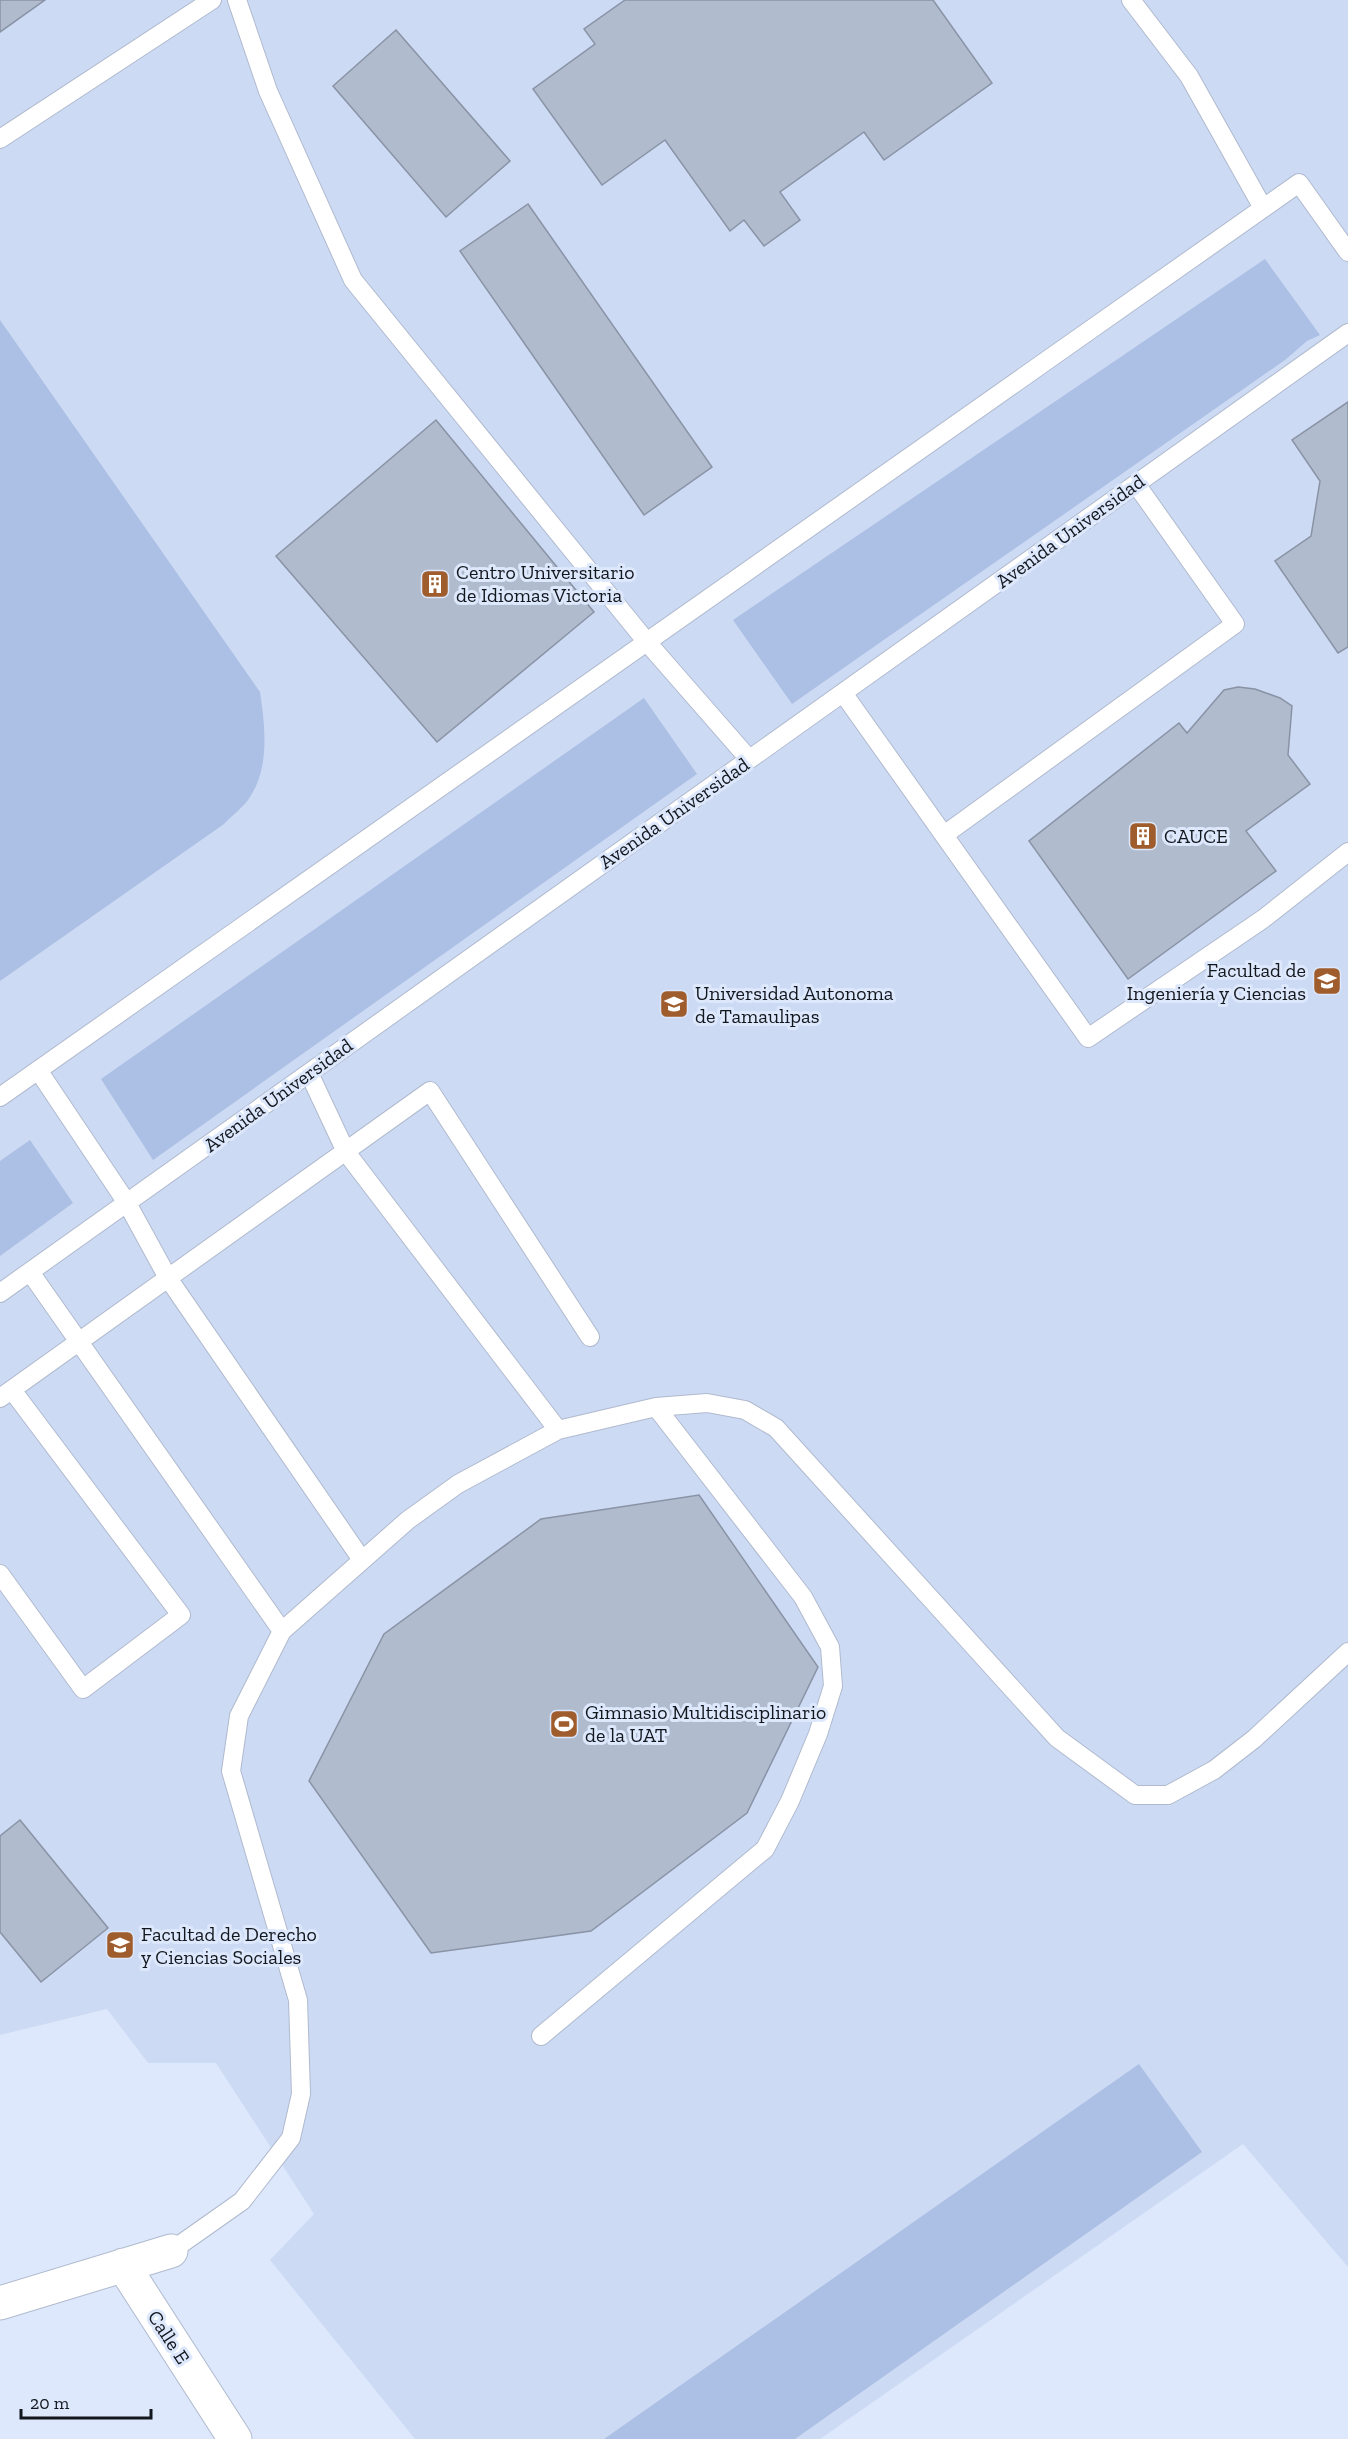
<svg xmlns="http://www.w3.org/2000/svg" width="1348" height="2439" font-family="'Zilla Slab',serif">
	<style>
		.built { fill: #ccdaf4 }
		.green { fill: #acbfe4 }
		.building { fill: #b0bbce; stroke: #8a93a6; stroke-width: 1.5 }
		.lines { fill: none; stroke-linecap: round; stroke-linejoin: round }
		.service-casing { stroke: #b0bace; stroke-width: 20 }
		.minor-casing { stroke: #b0bace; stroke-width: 35 }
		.service { stroke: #fff; stroke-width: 18 }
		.minor { stroke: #fff; stroke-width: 33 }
		.labels { text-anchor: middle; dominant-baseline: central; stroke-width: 6; stroke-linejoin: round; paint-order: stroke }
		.street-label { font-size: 20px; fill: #12161d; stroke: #dde8fc }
		.poi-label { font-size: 20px; fill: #12161d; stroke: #dde8fc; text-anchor: start }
	</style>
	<rect width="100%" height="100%" fill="#dde8fc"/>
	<path class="built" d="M 0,0 L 1348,0 L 1348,2267 L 1243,2144 L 820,2439 L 415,2439 L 270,2260 L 314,2214 L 216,2063 L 148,2063 L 107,2009 L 0,2035 Z"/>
	<path class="green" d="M 1265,259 L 1320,335 L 1307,341 L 1285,360 L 792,704 L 733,620 Z
		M 0,320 L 260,692 C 265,725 270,767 250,797 C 244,807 232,815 224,824 L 0,981 Z
		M 644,698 L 697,774 L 153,1160 L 101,1079 Z
		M 30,1140 L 73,1203 L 0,1256 L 0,1161 Z
		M 1139,2064 L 1202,2152 L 795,2439 L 604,2439 Z"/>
	<path class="building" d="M 0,0 L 45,0 L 0,32 Z
		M 625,0 L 933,0 L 992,83 L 884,160 L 864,132 L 780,192 L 800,220 L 764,246 L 744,220 L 730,231 L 665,140 L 602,185 L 533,89 L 595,44 L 584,29 Z
		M 396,30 L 510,161 L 446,217 L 333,86 Z
		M 528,204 L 712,467 L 644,515 L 460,251 Z
		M 1348,402 L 1348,647 L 1338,653 L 1275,561 L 1311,536 L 1320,481 L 1292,440 Z
		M 436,420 L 594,612 L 437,742 L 276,556 Z
		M 1238,687 L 1255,689 L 1280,698 L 1292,706 L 1288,755 L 1310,784 L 1246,831 L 1276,871 L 1128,979 L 1029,841 L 1179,723 L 1187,733 L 1224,690 Z
		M 699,1495 L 818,1667 L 747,1813 L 591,1931 L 431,1953 L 309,1781 L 384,1634 L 541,1519 Z
		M 20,1820 L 108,1928 L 41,1982 L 0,1932 L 0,1836 Z"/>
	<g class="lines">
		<g class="service-casing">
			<path id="service" d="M 237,0 L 268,91 L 353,280 L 646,641 L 749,759
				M 1131,0 L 1189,76 L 1263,208
				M 0,139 L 212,0
				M 843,693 L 1088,1038 L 1263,919 L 1348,852
				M 944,835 L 1235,624 L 1136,484
				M 38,1070 L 127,1203 L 168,1278 L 362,1560
				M 309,1073 L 346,1152 L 558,1430
				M 0,1097 L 1299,183 L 1348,252
				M 30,1272 L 282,1631
				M 0,1293 L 1348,333
				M 0,1398 L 430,1091 L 590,1337
				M 0,1574 L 83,1689 L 181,1615 L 12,1390
				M 541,2036 L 765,1849 L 790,1801 L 818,1734 L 833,1686 L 830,1647 L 803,1597 L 656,1407
				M 171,2251 L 242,2201 L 291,2138 L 301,2094 L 298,2000 L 231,1771 L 239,1716 L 282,1631 L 408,1520 L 458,1484 L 558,1430 L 656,1407 L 707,1403 L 745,1410 L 776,1428 L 1057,1738 L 1135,1795 L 1168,1795 L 1214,1770 L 1254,1739 L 1348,1652"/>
		</g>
		<g class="minor-casing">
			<path id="minor" d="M 123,2265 L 235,2439
				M 0,2303 L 171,2251"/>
		</g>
		<use href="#service" class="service"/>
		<use href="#minor" class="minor"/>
	</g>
	<defs>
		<g id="building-square" transform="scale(1.5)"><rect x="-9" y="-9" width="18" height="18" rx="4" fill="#9f5c2c" stroke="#dde8fc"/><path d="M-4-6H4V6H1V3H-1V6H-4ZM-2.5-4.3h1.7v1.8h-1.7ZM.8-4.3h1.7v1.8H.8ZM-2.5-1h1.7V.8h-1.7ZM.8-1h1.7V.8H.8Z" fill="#fff"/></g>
		<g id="university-square" transform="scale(1.5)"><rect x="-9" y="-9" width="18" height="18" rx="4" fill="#9f5c2c" stroke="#dde8fc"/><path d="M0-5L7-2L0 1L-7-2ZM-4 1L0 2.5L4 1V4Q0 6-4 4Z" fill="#fff"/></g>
		<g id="stadium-square" transform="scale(1.5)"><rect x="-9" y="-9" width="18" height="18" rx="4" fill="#9f5c2c" stroke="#dde8fc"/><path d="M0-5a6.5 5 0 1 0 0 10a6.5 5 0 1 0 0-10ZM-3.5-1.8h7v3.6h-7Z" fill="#fff"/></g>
	</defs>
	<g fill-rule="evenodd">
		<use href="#building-square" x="435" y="584"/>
		<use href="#building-square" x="1143" y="836"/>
		<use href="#university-square" x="1327" y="981"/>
		<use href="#university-square" x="674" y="1004"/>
		<use href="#stadium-square" x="564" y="1724"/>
		<use href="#university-square" x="120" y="1945"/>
	</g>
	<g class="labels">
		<g class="street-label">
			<text transform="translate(1070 531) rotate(-36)">Avenida Universidad</text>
			<text transform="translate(674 813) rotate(-35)">Avenida Universidad</text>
			<text transform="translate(278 1095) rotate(-36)">Avenida Universidad</text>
			<text transform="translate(169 2337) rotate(57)">Calle E</text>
		</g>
		<g class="poi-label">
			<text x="456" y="572">Centro Universitario<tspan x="456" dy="23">de Idiomas Victoria</tspan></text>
			<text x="1164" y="836">CAUCE</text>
			<text x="1306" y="970" text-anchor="end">Facultad de<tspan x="1306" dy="23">Ingeniería y Ciencias</tspan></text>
			<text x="695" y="993">Universidad Autonoma<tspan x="695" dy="23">de Tamaulipas</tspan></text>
			<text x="585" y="1712">Gimnasio Multidisciplinario<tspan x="585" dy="23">de la UAT</tspan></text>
			<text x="141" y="1934">Facultad de Derecho<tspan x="141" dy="23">y Ciencias Sociales</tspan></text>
		</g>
	</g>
	<path d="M21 2409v9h130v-9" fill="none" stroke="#12161d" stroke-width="3"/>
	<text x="30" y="2409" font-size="18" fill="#12161d" stroke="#dde8fc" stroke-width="4.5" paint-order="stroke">20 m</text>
</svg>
